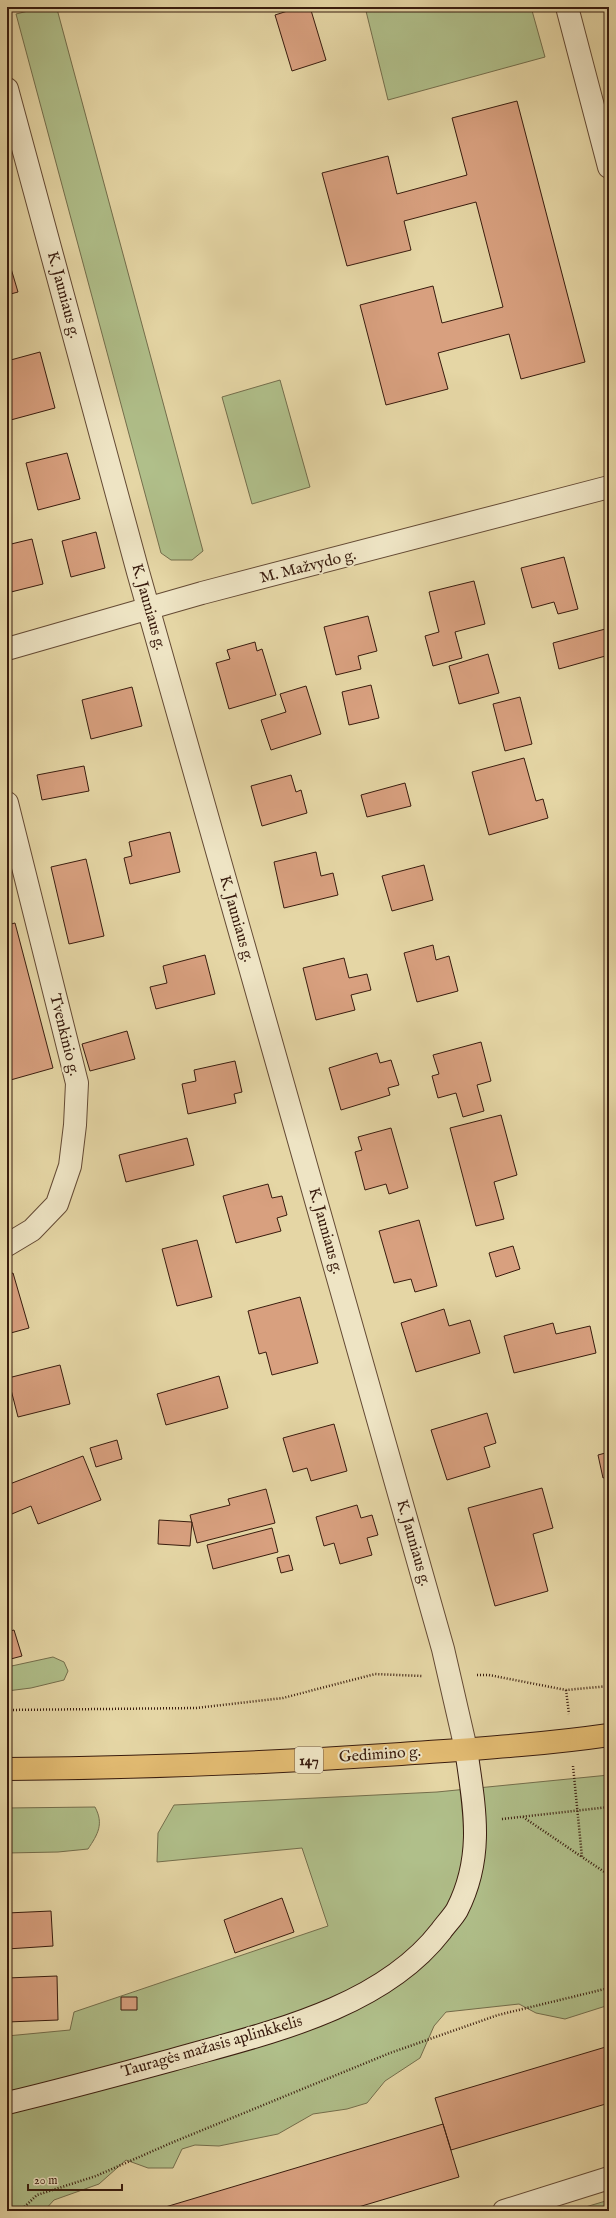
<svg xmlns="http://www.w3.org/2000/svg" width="616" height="2218" font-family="'IM FELL English',serif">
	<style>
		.green { fill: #b0bf8a; stroke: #746e4c }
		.building { fill: #d8a07f; stroke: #391c0e }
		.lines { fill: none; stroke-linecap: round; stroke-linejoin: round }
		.street-casing { stroke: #644a34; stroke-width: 24 }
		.secondary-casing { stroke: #391c0e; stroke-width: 24 }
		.primary-casing { stroke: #391c0e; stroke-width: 24 }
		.path { stroke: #391c0e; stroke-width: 2.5; stroke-dasharray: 1 2; stroke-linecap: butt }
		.street { stroke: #eee4c4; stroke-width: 22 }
		.secondary { stroke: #eee4c4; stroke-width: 22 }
		.primary { stroke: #e2bb72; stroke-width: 22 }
		.labels { text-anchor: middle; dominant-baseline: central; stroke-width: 4; stroke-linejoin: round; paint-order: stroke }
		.shield { fill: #eee4c4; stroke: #6f5845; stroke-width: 1 }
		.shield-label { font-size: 15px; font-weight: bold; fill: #391c0e }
		.street-label { font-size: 16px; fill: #391c0e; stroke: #eee4c4 }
	</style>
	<rect width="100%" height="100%" fill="#e5d6a5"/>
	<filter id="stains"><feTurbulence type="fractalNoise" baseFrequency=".005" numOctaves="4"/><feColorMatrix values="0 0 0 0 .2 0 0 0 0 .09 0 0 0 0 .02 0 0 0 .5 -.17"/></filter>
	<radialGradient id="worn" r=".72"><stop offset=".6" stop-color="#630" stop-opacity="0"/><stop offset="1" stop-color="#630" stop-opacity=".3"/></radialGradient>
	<path class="green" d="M 44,7 L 57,9 L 203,551 L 192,560 L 171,560 L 161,553 L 16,14 Z
		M 365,7 L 531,7 L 545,57 L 388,100 Z
		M 280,380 L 310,487 L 252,504 L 222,397 Z
		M 53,1657 L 64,1662 L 68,1671 L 64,1680 L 31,1688 L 7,1691 L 7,1667 Z
		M 609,1775 L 609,2005 L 565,2019 L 536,2013 L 519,2004 L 446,2012 L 434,2026 L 420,2058 L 385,2081 L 367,2103 L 347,2109 L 313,2114 L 278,2134 L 219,2146 L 195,2145 L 182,2149 L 173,2168 L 148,2168 L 126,2160 L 99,2184 L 54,2200 L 44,2211 L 7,2211 L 7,2036 L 70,2030 L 74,2012 L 328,1926 L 302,1848 L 157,1862 L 158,1833 L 174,1805 L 437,1792 Z
		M 95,1807 C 104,1824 98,1834 88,1849 L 58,1852 L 7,1853 L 7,1808 Z
		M 609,2200 L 609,2211 L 572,2211 Z"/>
	<path class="building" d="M 300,7 L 310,7 L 326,60 L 292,71 L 275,15 Z
		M 517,101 L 585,362 L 521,379 L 509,334 L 438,353 L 448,389 L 386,405 L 360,305 L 433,286 L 442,323 L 503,307 L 476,202 L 404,221 L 411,250 L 347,266 L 322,173 L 388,156 L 397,194 L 467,175 L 452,118 Z
		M 7,255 L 18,292 L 7,295 Z
		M 40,352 L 55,408 L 7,421 L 7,361 Z
		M 67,453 L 80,499 L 38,510 L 26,463 Z
		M 96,532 L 105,568 L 71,577 L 62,541 Z
		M 32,539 L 43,584 L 7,593 L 7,545 Z
		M 564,557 L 578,609 L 558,614 L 554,602 L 532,608 L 521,568 Z
		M 474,581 L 485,624 L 455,632 L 462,658 L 433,666 L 425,636 L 439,632 L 429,592 Z
		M 368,616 L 377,651 L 358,656 L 361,669 L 336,675 L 324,627 Z
		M 609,628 L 609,655 L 559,669 L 553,643 Z
		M 255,642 L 257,651 L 262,649 L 276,695 L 229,709 L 216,663 L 230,659 L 227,650 Z
		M 488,654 L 499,693 L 459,704 L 449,666 Z
		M 371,685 L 379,718 L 349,725 L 342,692 Z
		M 306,686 L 321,734 L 271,750 L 261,720 L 286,712 L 280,694 Z
		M 132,687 L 142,726 L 91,739 L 82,700 Z
		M 520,697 L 532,744 L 505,751 L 493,704 Z
		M 609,729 L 609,744 L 605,730 Z
		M 524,758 L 536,801 L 543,799 L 548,818 L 489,835 L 472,772 Z
		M 84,766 L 89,791 L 42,800 L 37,775 Z
		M 291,775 L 296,792 L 301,790 L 307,813 L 262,826 L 251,786 Z
		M 405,783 L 411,806 L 367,817 L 361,795 Z
		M 170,832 L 180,872 L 130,884 L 124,858 L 132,856 L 129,842 Z
		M 316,852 L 321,876 L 333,873 L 338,895 L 284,908 L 274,862 Z
		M 86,859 L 104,936 L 69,944 L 51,867 Z
		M 424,865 L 433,900 L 392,911 L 382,876 Z
		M 15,923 L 53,1068 L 7,1081 L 7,925 Z
		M 433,945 L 436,960 L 449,956 L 458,991 L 417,1002 L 404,953 Z
		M 205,955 L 215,994 L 156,1009 L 150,987 L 167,983 L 163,966 Z
		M 344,958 L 349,978 L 367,974 L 371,990 L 351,995 L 355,1010 L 316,1020 L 303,968 Z
		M 127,1031 L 135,1059 L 90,1071 L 82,1044 Z
		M 481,1042 L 491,1081 L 477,1085 L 484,1111 L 463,1117 L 456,1093 L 438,1098 L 432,1076 L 439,1074 L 433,1055 Z
		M 377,1053 L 380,1063 L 391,1060 L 399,1085 L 388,1088 L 390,1095 L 341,1110 L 329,1068 Z
		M 235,1061 L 242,1092 L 234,1094 L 236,1103 L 188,1114 L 182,1084 L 196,1081 L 194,1070 Z
		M 501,1115 L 517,1175 L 494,1182 L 504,1219 L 476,1226 L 450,1128 Z
		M 391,1128 L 408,1188 L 389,1194 L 386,1184 L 365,1190 L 355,1152 L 362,1150 L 358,1137 Z
		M 187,1138 L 194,1165 L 126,1182 L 119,1155 Z
		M 268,1184 L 272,1198 L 282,1196 L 287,1215 L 277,1218 L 281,1231 L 236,1243 L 223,1196 Z
		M 419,1220 L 437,1286 L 415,1292 L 411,1279 L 394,1283 L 379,1231 Z
		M 197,1240 L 212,1297 L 177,1306 L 162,1249 Z
		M 513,1246 L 520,1269 L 496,1277 L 489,1253 Z
		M 13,1273 L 29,1328 L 7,1334 L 7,1275 Z
		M 300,1297 L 318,1363 L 272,1375 L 266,1352 L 259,1354 L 248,1311 Z
		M 444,1309 L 449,1326 L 470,1320 L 480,1353 L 416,1372 L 401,1323 Z
		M 553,1323 L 556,1334 L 590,1326 L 596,1353 L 514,1373 L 504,1336 Z
		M 60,1365 L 70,1404 L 18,1417 L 8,1378 Z
		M 219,1376 L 228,1408 L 166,1425 L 157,1394 Z
		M 487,1413 L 496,1443 L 484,1447 L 490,1467 L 447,1480 L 431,1430 Z
		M 334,1424 L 347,1471 L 311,1481 L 307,1468 L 293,1472 L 283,1438 Z
		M 117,1440 L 122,1459 L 96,1467 L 90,1448 Z
		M 609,1452 L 609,1476 L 603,1478 L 598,1455 Z
		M 83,1456 L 101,1500 L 38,1524 L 31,1506 L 7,1516 L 7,1485 Z
		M 542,1488 L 553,1528 L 533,1534 L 548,1591 L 495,1606 L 468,1508 Z
		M 266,1489 L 275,1523 L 197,1543 L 190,1515 L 230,1505 L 228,1499 Z
		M 357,1505 L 361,1518 L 372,1515 L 378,1535 L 367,1538 L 372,1555 L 340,1564 L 334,1543 L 324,1546 L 316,1517 Z
		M 159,1520 L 192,1522 L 190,1546 L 158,1544 Z
		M 272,1528 L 278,1552 L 213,1569 L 207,1545 Z
		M 289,1555 L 293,1570 L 281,1573 L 277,1558 Z
		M 14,1630 L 22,1656 L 7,1660 L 7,1632 Z
		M 282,1898 L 294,1932 L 235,1953 L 224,1920 Z
		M 51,1911 L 53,1946 L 7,1949 L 7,1913 Z
		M 57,1976 L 58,2020 L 7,2022 L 7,1978 Z
		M 121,1997 L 137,1997 L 137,2010 L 121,2010 Z
		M 609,2046 L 609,2103 L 451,2150 L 435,2098 Z
		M 443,2124 L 459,2177 L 345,2211 L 152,2211 Z"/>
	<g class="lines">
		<g class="street-casing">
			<path id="street" d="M 567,7 L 609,167
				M 7,89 L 138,572 L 443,1649 L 466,1749
				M 7,649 L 202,593 L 609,487
				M 7,803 L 77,1083 L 75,1125 L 70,1166 L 57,1204 L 32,1230 L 7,1245
				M 504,2211 L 609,2178"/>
		</g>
		<g class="secondary-casing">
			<path id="secondary" d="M 7,2103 C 62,2090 117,2075 172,2060 C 263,2034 380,2010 441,1931 C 446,1924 453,1917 457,1910 C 485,1855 474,1806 466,1749"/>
		</g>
		<g class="primary-casing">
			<path id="primary" d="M 7,1769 C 139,1768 269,1763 401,1754 C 470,1749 540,1745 609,1735"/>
		</g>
		<path class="path" d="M 477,1675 L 489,1675 L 566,1690 L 609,1686
			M 566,1690 L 569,1714
			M 7,1710 L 196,1708 L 283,1698 L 375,1674 L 422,1676
			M 573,1766 L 582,1857 L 609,1875
			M 523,1817 L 582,1857
			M 502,1819 L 609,1807
			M 20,2211 L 37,2195 L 96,2176 L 171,2143 L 390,2053 L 498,2015 L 609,1988"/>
		<use href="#street" class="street"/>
		<use href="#secondary" class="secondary"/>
		<use href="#primary" class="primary"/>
	</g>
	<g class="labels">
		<rect class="shield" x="295" y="1747" width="28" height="26" rx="3"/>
		<g class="shield-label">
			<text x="309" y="1760">147</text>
		</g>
		<g class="street-label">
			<text transform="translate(63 295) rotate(75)">K. Jauniaus g.</text>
			<text transform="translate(308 567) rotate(-14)">M. Mažvydo g.</text>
			<text transform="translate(148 607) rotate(74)">K. Jauniaus g.</text>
			<text transform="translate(236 919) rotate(74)">K. Jauniaus g.</text>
			<text transform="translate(64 1035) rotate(76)">Tvenkinio g.</text>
			<text transform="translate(325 1231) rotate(74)">K. Jauniaus g.</text>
			<text transform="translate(413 1543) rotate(74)">K. Jauniaus g.</text>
			<text transform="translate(380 1755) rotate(-4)">Gedimino g.</text>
			<text transform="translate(212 2047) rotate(-16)">Tauragės mažasis aplinkkelis</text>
		</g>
	</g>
	<rect width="616" height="2218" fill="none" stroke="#e5d6a5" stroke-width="24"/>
	<rect x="8" y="8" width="600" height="2202" fill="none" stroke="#391c0e" stroke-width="2"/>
	<rect x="12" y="12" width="592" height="2194" fill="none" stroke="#391c0e"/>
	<path d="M28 2184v6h94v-6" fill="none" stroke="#391c0e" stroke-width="2"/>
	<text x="34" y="2184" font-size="12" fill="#391c0e" stroke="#eee4c4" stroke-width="3" paint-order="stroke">20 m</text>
	<rect width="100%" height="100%" filter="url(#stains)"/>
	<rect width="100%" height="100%" fill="url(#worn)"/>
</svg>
